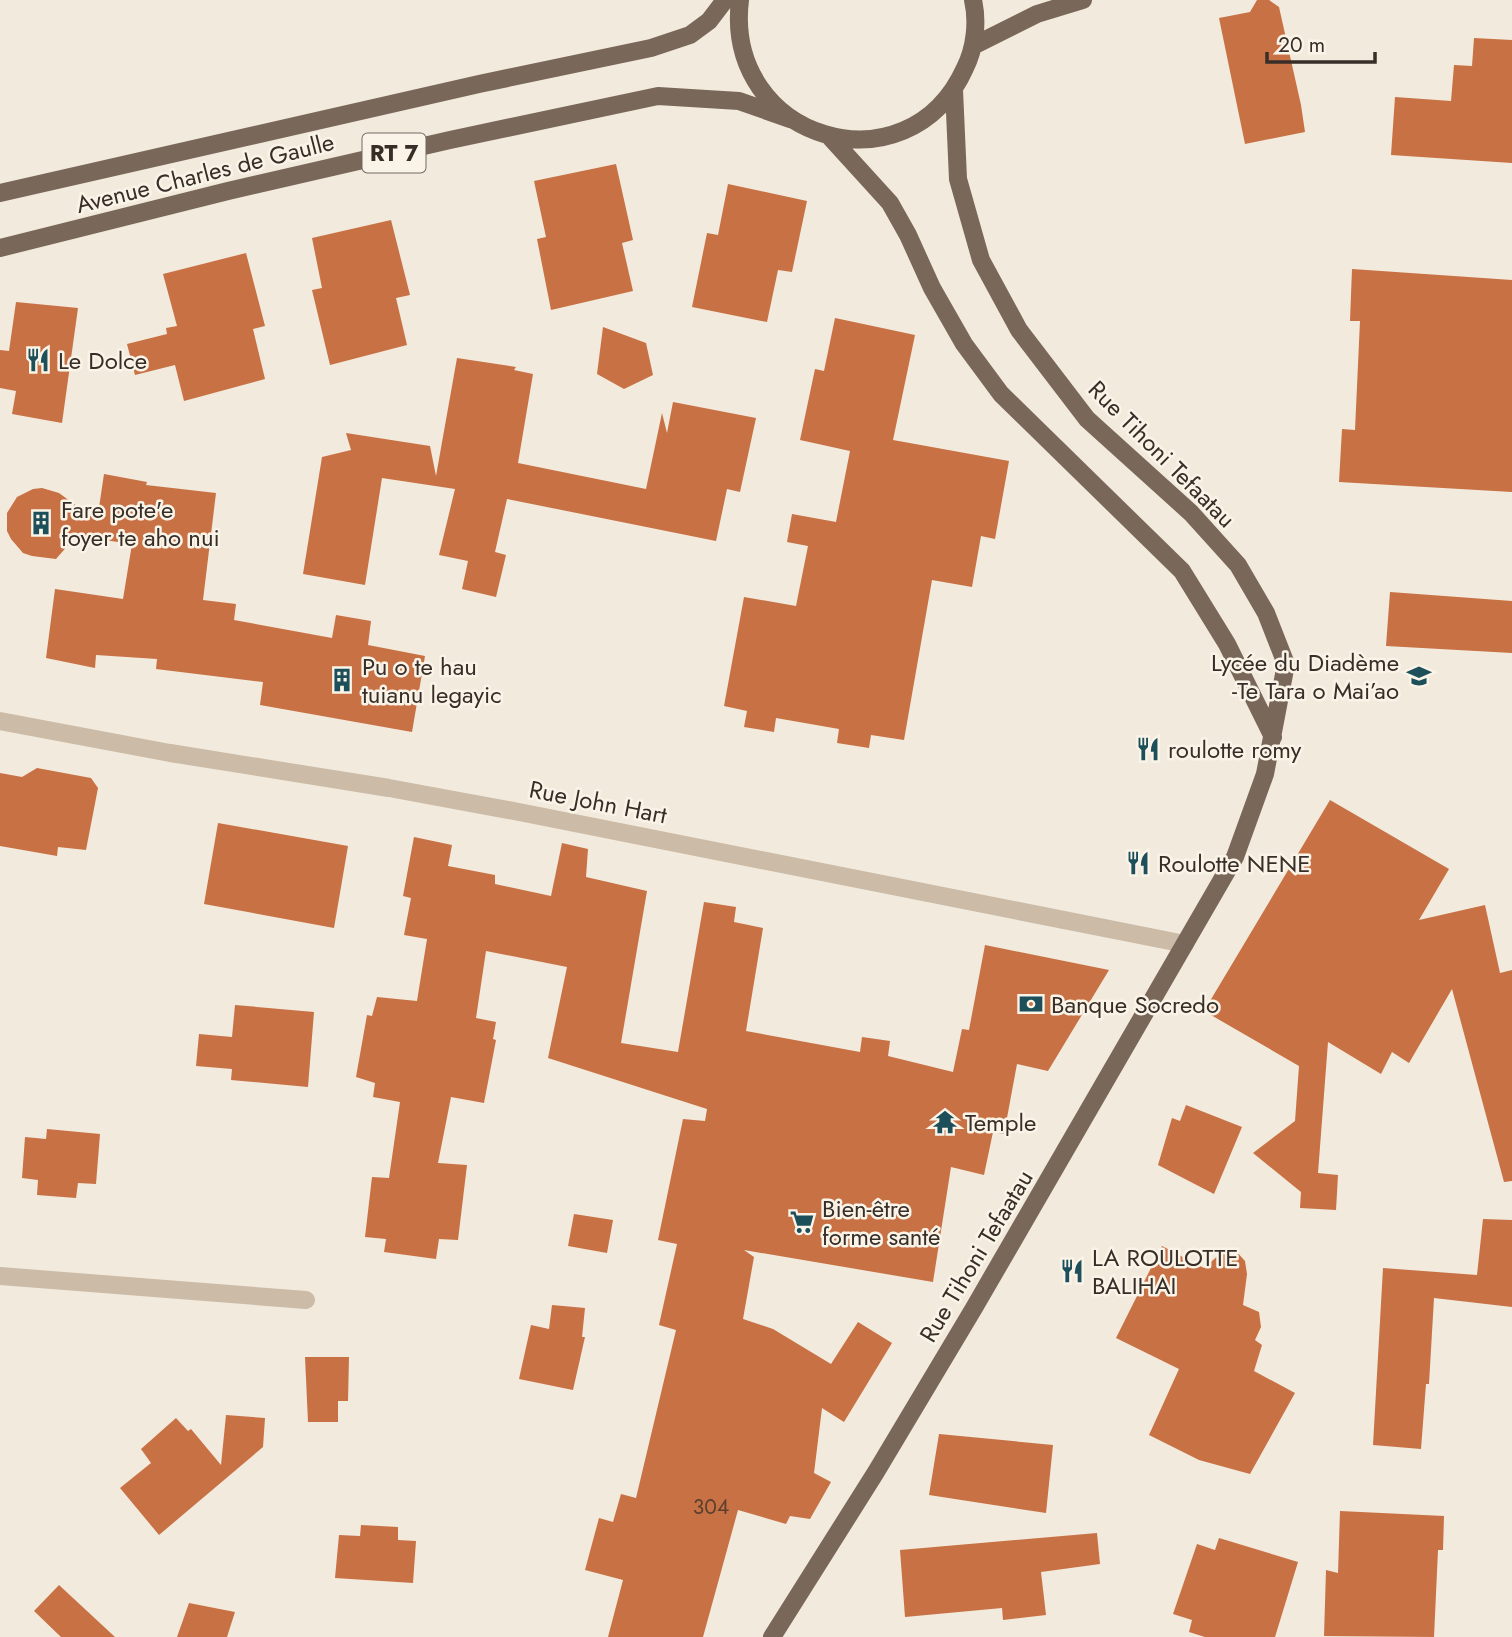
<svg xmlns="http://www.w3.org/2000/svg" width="1512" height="1637" font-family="Jost,sans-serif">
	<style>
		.building { fill: #c87144 }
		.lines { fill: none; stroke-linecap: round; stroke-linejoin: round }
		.minor { stroke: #cbbba7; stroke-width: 18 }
		.major { stroke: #796759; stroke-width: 18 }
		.labels { text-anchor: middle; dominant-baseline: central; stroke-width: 5; stroke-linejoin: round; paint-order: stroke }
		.number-label { font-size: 21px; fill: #5b3f2f }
		.shield { fill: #faf4e8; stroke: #726962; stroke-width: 2 }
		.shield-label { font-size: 23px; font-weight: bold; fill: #372e28 }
		.street-label { font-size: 24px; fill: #372e28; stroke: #faf4e8 }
		.poi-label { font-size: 24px; fill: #372e28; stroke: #faf4e8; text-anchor: start }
	</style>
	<rect width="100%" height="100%" fill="#f2eadc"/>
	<path class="building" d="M 1257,0 L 1269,0 L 1279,7 L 1301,105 L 1305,132 L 1245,144 L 1219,18 L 1250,12 Z
		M 1474,38 L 1512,40 L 1512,163 L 1391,155 L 1395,97 L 1451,101 L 1454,65 L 1472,66 Z
		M 616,164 L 633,240 L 622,243 L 633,291 L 551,310 L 537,239 L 546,237 L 534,181 Z
		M 728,184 L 807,201 L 792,272 L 778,270 L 767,322 L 692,307 L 707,233 L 718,235 Z
		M 391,220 L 410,295 L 396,298 L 407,345 L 330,365 L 312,290 L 322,288 L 312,238 Z
		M 246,253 L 265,326 L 253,329 L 265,379 L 184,401 L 175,365 L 135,375 L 127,344 L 167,334 L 166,328 L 177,326 L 163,274 Z
		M 1352,269 L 1512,280 L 1512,492 L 1339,482 L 1342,429 L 1355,430 L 1360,321 L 1350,321 Z
		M 16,302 L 78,308 L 62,423 L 12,414 L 16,391 L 0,388 L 0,350 L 9,351 Z
		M 835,318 L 915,335 L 893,440 L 1009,461 L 995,539 L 981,536 L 972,587 L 932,580 L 904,740 L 871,735 L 869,748 L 837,743 L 839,729 L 776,718 L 774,732 L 744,727 L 747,711 L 724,706 L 744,597 L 796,606 L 808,546 L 787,542 L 792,514 L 836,522 L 850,451 L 800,440 L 815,369 L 824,371 Z
		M 603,327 L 646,343 L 653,375 L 624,389 L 597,374 Z
		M 457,358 L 516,367 L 514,370 L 533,374 L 518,463 L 646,489 L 662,413 L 667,433 L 673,402 L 756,418 L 740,492 L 727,489 L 716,541 L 507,499 L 495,552 L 506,555 L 496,597 L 462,589 L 468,561 L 439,555 L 455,489 L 382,478 L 365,585 L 303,574 L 322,457 L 351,450 L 346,433 L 430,446 L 436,476 Z
		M 104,474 L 147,482 L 146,485 L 216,493 L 203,600 L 236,604 L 234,620 L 332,638 L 336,615 L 371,621 L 368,645 L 425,656 L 412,732 L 260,705 L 263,682 L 156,669 L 157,659 L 96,655 L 95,668 L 46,658 L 55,589 L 123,599 L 132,544 L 76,536 L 56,559 L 32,556 L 23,553 L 11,539 L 7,531 L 7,513 L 17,497 L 33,489 L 42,488 L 59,493 L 97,521 Z
		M 1390,592 L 1512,601 L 1512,653 L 1386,646 Z
		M 37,768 L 91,778 L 98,788 L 86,850 L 58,847 L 57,856 L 0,846 L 0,773 L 22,777 Z
		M 1330,800 L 1449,869 L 1419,920 L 1485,905 L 1500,973 L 1512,970 L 1512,1181 L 1504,1182 L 1452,989 L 1409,1063 L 1392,1052 L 1381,1074 L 1328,1042 L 1318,1173 L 1338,1175 L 1336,1210 L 1300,1208 L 1301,1192 L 1253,1153 L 1295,1121 L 1299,1066 L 1204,1011 Z
		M 218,823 L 348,846 L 334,928 L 204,904 Z
		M 414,837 L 452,845 L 448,866 L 495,875 L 495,884 L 551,896 L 562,843 L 588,849 L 586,877 L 647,891 L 621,1043 L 678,1052 L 704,902 L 736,907 L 734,922 L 763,928 L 746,1031 L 860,1052 L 862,1037 L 890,1041 L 888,1056 L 953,1072 L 962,1029 L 969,1030 L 985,945 L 1109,970 L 1048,1071 L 1017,1064 L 1004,1134 L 993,1132 L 984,1175 L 951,1167 L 933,1282 L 744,1250 L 754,1257 L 743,1319 L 773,1329 L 831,1364 L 858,1322 L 892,1343 L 844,1422 L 822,1408 L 814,1473 L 831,1482 L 810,1519 L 790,1516 L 786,1524 L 738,1510 L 703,1637 L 608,1637 L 623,1580 L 585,1570 L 599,1518 L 613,1522 L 621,1494 L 636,1498 L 676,1330 L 659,1325 L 677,1244 L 658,1240 L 683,1119 L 705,1121 L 707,1109 L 548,1058 L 567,967 L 486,951 L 476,1018 L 496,1022 L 493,1039 L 496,1040 L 484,1103 L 451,1097 L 438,1163 L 467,1165 L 458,1240 L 439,1239 L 436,1259 L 384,1252 L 386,1239 L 365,1237 L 372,1177 L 389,1178 L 400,1102 L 373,1097 L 375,1083 L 356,1077 L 367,1015 L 372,1016 L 377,997 L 417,1001 L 427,939 L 404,935 L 411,898 L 403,896 Z
		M 235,1005 L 314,1012 L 308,1087 L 231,1080 L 232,1069 L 196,1066 L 199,1034 L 232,1037 Z
		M 1186,1105 L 1242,1127 L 1214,1194 L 1158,1165 L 1172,1118 L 1180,1121 Z
		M 47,1129 L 100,1134 L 96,1184 L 78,1183 L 76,1198 L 37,1195 L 38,1180 L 22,1178 L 25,1137 L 46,1139 Z
		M 574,1214 L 613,1220 L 607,1253 L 568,1246 Z
		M 1483,1219 L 1512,1220 L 1512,1307 L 1434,1298 L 1429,1384 L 1426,1384 L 1421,1449 L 1373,1445 L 1383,1268 L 1477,1275 Z
		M 1162,1246 L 1204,1268 L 1220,1254 L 1228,1251 L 1236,1251 L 1245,1261 L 1247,1274 L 1243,1305 L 1259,1312 L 1261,1327 L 1255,1340 L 1262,1345 L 1254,1371 L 1295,1393 L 1250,1474 L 1199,1460 L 1149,1435 L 1179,1369 L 1116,1338 Z
		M 552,1305 L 585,1308 L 582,1337 L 585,1337 L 573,1390 L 519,1379 L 531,1325 L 549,1329 Z
		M 305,1357 L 349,1357 L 348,1401 L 338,1401 L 338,1422 L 308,1422 Z
		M 226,1415 L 265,1418 L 263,1447 L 159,1535 L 120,1488 L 151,1463 L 141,1449 L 176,1418 L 188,1431 L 191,1429 L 221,1465 Z
		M 939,1434 L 1053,1445 L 1046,1513 L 929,1495 Z
		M 1340,1511 L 1444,1516 L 1443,1550 L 1438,1550 L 1434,1637 L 1324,1636 L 1326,1570 L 1338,1573 Z
		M 361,1525 L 398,1527 L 398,1540 L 416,1541 L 413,1583 L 335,1578 L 339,1535 L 360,1536 Z
		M 1097,1533 L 1100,1564 L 1041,1572 L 1046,1615 L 1003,1620 L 1002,1608 L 905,1617 L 900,1550 Z
		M 1219,1538 L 1298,1562 L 1275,1637 L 1205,1637 L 1189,1632 L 1192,1620 L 1173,1614 L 1197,1544 L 1215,1550 Z
		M 59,1585 L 115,1637 L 61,1637 L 34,1611 Z
		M 189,1603 L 235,1612 L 227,1637 L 177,1637 Z"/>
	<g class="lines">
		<path class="minor" d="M 0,721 L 170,753 L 389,788 L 519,812 L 1185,944
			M 0,1276 L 306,1300"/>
		<path class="major" d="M 740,0 C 723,140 908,195 965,68 C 975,48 978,22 973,0
			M 973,46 L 1037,14 L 1083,0
			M 829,136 L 890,203 L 908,235 L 932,288 L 964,344 L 1001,394 L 1182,571 L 1227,644 L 1273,737
			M 0,193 L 479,84 L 651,48 L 690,35 L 709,21 L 725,0
			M 0,248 L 228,191 L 450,140 L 658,96 L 739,101 L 790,119
			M 772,1637 L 876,1472 L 974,1308 L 1235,857 L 1265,774 L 1286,664 L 1266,613 L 1238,565 L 1191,513 L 1087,419 L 1019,330 L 981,260 L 958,179 L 954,90"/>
	</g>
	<defs>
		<g id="restaurant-bare" transform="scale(1.89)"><path d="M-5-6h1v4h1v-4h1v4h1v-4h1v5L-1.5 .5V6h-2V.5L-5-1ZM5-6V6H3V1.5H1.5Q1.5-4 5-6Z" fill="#1d4f5a" stroke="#faf4e8" stroke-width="2.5" paint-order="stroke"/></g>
		<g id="building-bare" transform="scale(1.89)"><path d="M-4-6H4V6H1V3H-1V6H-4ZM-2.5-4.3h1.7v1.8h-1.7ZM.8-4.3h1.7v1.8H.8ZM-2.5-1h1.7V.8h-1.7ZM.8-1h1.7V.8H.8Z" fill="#1d4f5a" stroke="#faf4e8" stroke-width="2.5" paint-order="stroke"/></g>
		<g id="school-bare" transform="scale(1.89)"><path d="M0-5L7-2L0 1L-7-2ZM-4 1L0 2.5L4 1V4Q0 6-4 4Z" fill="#1d4f5a" stroke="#faf4e8" stroke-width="2.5" paint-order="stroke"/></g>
		<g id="bank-bare" transform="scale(1.89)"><path d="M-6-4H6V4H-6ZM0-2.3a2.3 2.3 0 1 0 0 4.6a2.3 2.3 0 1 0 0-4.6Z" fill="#1d4f5a" stroke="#faf4e8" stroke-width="2.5" paint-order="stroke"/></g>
		<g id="temple-bare" transform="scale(1.89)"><path d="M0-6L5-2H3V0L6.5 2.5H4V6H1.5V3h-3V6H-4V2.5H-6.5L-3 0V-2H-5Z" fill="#1d4f5a" stroke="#faf4e8" stroke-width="2.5" paint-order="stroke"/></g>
		<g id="supermarket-bare" transform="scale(1.89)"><path d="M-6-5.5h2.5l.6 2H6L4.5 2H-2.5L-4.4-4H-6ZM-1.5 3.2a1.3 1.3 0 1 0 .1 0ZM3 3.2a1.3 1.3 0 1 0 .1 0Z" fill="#1d4f5a" stroke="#faf4e8" stroke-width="2.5" paint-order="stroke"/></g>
	</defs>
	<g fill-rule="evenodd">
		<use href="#restaurant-bare" x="38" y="360"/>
		<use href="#building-bare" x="41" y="523"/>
		<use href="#school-bare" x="1419" y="676"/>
		<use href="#building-bare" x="342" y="680"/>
		<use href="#restaurant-bare" x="1148" y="749"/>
		<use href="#restaurant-bare" x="1138" y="863"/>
		<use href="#bank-bare" x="1031" y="1004"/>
		<use href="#temple-bare" x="945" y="1122"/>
		<use href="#supermarket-bare" x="802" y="1222"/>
		<use href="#restaurant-bare" x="1072" y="1271"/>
	</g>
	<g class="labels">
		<g class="number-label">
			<text x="711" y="1507">304</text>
		</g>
		<rect class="shield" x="362.5" y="133.5" width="63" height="39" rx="5"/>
		<g class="shield-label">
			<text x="394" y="153">RT 7</text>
		</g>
		<g class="street-label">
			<text transform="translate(205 173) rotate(-14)">Avenue Charles de Gaulle</text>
			<text transform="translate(1162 454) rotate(45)">Rue Tihoni Tefaatau</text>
			<text transform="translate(598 802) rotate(11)">Rue John Hart</text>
			<text transform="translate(976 1256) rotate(-59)">Rue Tihoni Tefaatau</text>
		</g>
		<g class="poi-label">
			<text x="58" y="360">Le Dolce</text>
			<text x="61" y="509">Fare pote'e<tspan x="61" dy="28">foyer te aho nui</tspan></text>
			<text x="1399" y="662" text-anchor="end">Lycée du Diadème<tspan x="1399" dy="28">-Te Tara o Mai’ao</tspan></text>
			<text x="362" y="666">Pu o te hau<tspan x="362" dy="28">tuianu legayic</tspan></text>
			<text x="1168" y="749">roulotte romy</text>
			<text x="1158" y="863">Roulotte NENE</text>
			<text x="1051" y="1004">Banque Socredo</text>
			<text x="965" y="1122">Temple</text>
			<text x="822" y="1208">Bien-être<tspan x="822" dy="28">forme santé</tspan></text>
			<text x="1092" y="1257">LA ROULOTTE<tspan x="1092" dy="28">BALIHAI</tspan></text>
		</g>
	</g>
	<path d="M1267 52v10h108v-10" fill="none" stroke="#372e28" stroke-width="3.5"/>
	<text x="1278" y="52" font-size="21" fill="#372e28" stroke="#faf4e8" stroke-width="5" paint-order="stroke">20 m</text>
</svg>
